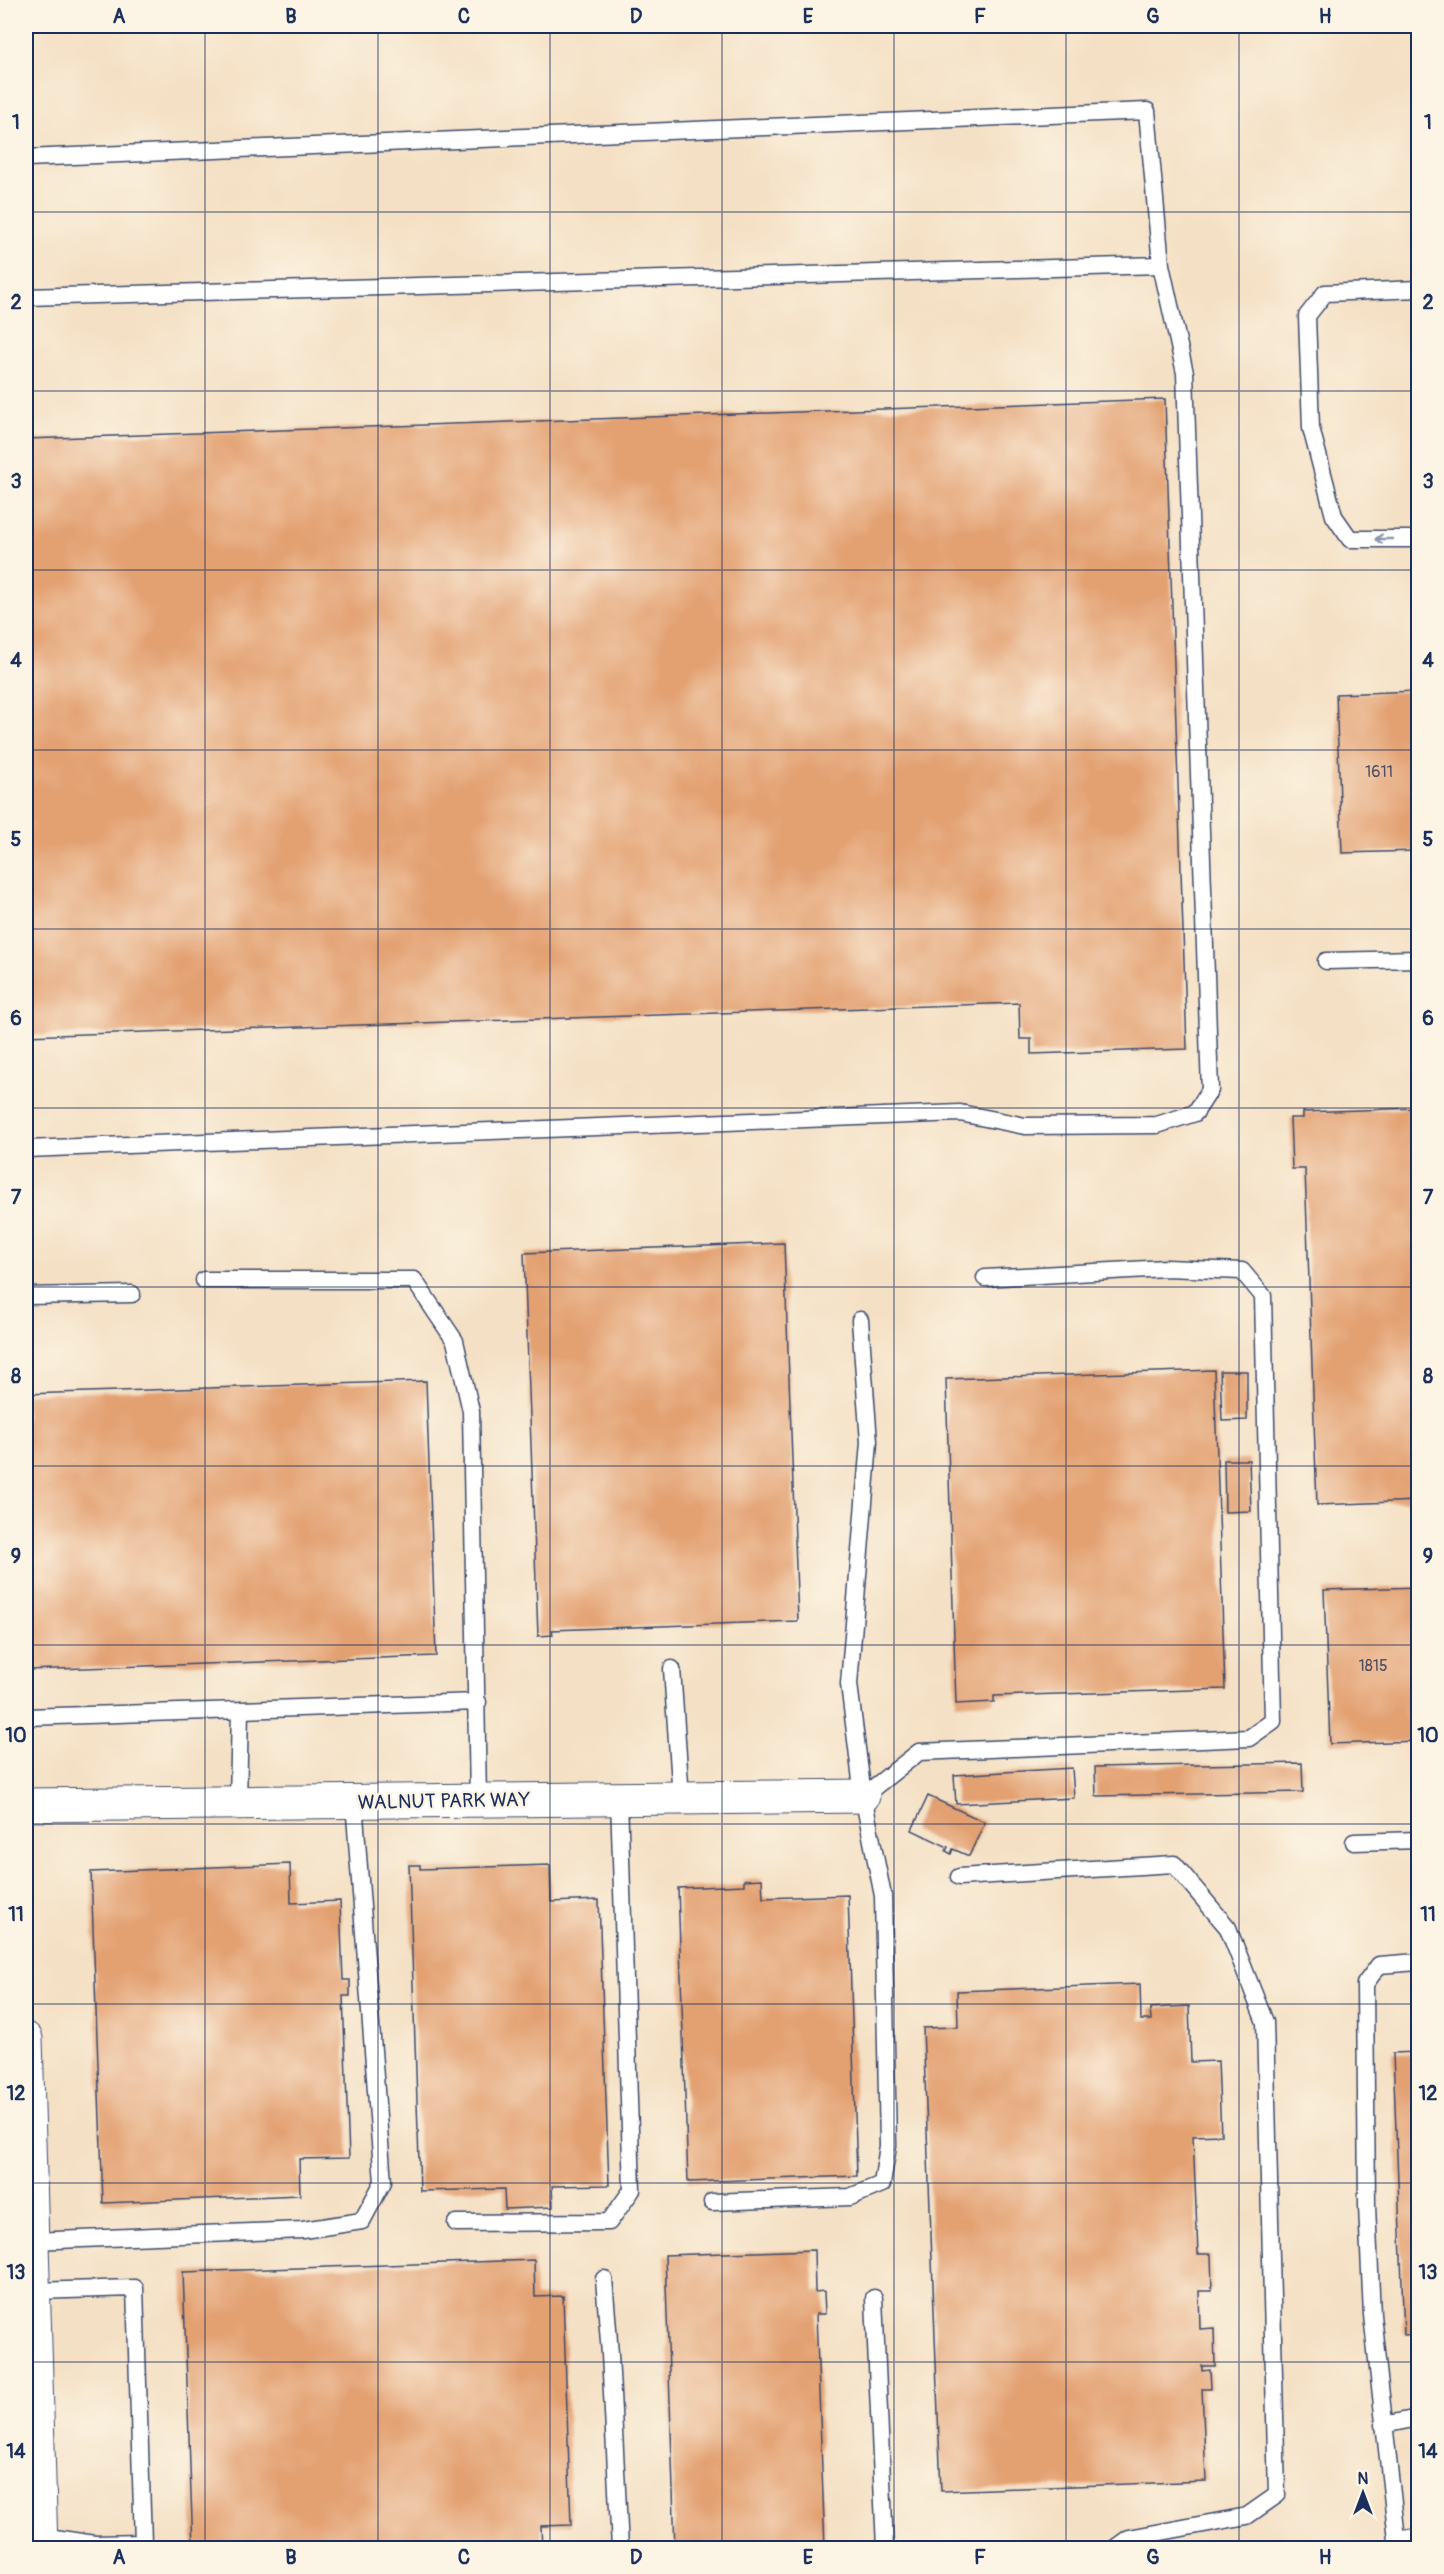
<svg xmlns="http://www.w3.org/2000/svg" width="1444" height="2574" font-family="Pangolin,sans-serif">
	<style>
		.building { fill: #e3a071 }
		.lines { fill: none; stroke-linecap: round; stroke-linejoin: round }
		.service-casing { stroke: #3c4a6d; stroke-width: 19 }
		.minor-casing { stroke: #3c4a6d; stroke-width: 35 }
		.tertiary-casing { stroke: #3c4a6d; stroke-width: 35 }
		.service { stroke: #fff; stroke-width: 16 }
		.minor { stroke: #fff; stroke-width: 33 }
		.tertiary { stroke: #fff; stroke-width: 33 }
		.oneway { stroke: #8d97ae }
		.grid { fill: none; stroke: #1b2f5e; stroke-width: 1.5; stroke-opacity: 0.55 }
		.labels { text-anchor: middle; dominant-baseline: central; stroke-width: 5; stroke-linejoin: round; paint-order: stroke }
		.number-label { font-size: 16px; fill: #4d4b63 }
		.street-label { font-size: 20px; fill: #1b2f5e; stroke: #fcf5e5 }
		.neatline { fill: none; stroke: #1b2f5e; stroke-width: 2 }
		.grid-label { font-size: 20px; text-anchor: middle; font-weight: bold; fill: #1b2f5e }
	</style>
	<rect width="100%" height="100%" fill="#fcf5e5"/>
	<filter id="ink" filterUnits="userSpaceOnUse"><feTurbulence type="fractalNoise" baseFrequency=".0167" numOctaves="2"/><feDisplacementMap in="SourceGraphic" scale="12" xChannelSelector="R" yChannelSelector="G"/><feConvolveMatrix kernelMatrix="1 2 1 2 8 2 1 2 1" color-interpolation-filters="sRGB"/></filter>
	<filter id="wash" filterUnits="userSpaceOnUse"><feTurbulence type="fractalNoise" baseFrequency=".008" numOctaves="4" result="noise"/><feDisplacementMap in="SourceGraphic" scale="24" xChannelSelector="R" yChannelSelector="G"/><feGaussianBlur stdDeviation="1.35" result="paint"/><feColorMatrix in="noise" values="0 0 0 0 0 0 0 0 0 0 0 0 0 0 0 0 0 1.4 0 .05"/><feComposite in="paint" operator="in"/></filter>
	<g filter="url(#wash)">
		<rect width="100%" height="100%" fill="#f4e0c4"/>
		<g id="blocks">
			<path class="building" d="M 1165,399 L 1187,1049 L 1031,1054 L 1031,1039 L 1020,1039 L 1019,1003 L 26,1036 L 26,439 Z
				M 1418,691 L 1418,851 L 1342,853 L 1336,694 Z
				M 1418,1108 L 1418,1501 L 1317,1505 L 1305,1169 L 1292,1169 L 1290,1118 L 1303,1118 L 1303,1112 Z
				M 784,1243 L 798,1621 L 552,1630 L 553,1635 L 538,1636 L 524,1253 Z
				M 1214,1370 L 1225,1689 L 994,1696 L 994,1702 L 956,1704 L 946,1379 Z
				M 1220,1371 L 1247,1371 L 1247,1420 L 1222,1421 Z
				M 426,1381 L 436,1656 L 26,1670 L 26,1394 Z
				M 1224,1460 L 1249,1460 L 1251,1511 L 1225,1512 Z
				M 1418,1587 L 1418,1741 L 1330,1744 L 1324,1590 Z
				M 1302,1763 L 1303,1792 L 1096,1796 L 1095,1767 Z
				M 1072,1768 L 1074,1798 L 956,1804 L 954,1775 Z
				M 928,1796 L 985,1822 L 969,1856 L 953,1849 L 951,1854 L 946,1851 L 948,1847 L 912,1830 Z
				M 290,1864 L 291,1903 L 340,1901 L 343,1980 L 350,1980 L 350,1996 L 343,1996 L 349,2158 L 299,2159 L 300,2195 L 103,2203 L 91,1872 Z
				M 409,1865 L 420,1865 L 420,1869 L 550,1865 L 551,1902 L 599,1900 L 609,2185 L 552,2186 L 553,2207 L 505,2209 L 504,2189 L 420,2191 Z
				M 762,1879 L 763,1898 L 848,1895 L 857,2176 L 688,2182 L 678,1888 L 744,1885 L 744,1880 Z
				M 1140,1984 L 1141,2020 L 1151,2020 L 1150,2008 L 1189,2006 L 1191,2062 L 1218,2061 L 1221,2135 L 1193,2136 L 1198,2254 L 1211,2254 L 1212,2291 L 1199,2291 L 1200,2329 L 1214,2328 L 1215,2366 L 1202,2366 L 1202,2371 L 1210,2370 L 1211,2389 L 1202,2389 L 1206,2481 L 941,2491 L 923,2028 L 958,2027 L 957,1991 Z
				M 1418,2052 L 1418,2334 L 1404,2335 L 1393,2053 Z
				M 814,2250 L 815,2292 L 824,2291 L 825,2314 L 816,2314 L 825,2548 L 675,2548 L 665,2255 Z
				M 534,2260 L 535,2297 L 563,2296 L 571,2525 L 541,2526 L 542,2548 L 193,2548 L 183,2272 Z"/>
		</g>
	</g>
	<g filter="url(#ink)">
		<use href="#blocks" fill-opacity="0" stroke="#3c4a6d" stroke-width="1.5"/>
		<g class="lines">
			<g class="service-casing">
				<path id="service" d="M 26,158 L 1147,111 L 1161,265
					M 1418,289 L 1325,293 L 1307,316 L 1311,428 L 1334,516 L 1350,539 L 1418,539
					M 26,297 L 1161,265 L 1185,373 L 1210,1090 L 1195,1113 L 1157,1125 L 1025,1126 L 960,1113 L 26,1149
					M 1326,961 L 1418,959
					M 204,1280 L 414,1280 L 455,1341 L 471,1411 L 478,1800
					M 26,1296 L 132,1294
					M 672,1669 L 681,1798
					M 26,1717 L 478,1702
					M 863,1796 L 919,1752 L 1249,1738 L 1273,1721 L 1263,1296 L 1242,1271 L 1166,1268 L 985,1278
					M 238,1803 L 240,1710
					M 1354,1842 L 1418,1840
					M 959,1877 L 1174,1864 L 1228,1928 L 1265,2022 L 1277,2495 L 1247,2516 L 1129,2538 L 1115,2548
					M 712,2202 L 850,2197 L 882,2184 L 888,2146 L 883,1896 L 863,1796 L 849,1684 L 869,1442 L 860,1320
					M 456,2223 L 609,2222 L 632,2190 L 619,1799
					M 32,2241 L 303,2230 L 362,2221 L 383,2182 L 354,1802
					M 604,2279 L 610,2354 L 620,2548
					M 33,2291 L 135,2288 L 143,2543 L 94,2544 L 35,2535
					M 874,2298 L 885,2548
					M 1383,2425 L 1418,2418
					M 1398,2548 L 1372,2315 L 1367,2206 L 1365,1984 L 1379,1965 L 1418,1962"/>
			</g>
			<g class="minor-casing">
				<path id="minor" d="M 26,1805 L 863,1796
					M 26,2039 L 41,2548"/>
			</g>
			<g class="tertiary-casing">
				<path id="tertiary" d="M 1402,2548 L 1418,2545"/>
			</g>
			<use href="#service" class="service"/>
			<use href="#minor" class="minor"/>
			<use href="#tertiary" class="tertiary"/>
		</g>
		<defs><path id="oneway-shaft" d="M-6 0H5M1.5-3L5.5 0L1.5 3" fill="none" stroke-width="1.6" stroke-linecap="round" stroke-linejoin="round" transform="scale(1.5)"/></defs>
		<use class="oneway" href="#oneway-shaft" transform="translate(1384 539) rotate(-180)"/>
	</g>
	<path class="grid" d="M 205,26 L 205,2548M 378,26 L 378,2548M 550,26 L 550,2548M 722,26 L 722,2548M 894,26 L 894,2548M 1066,26 L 1066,2548M 1239,26 L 1239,2548M 26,212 L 1418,212M 26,391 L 1418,391M 26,570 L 1418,570M 26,750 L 1418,750M 26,929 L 1418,929M 26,1108 L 1418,1108M 26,1287 L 1418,1287M 26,1466 L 1418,1466M 26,1645 L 1418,1645M 26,1824 L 1418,1824M 26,2004 L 1418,2004M 26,2183 L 1418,2183M 26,2362 L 1418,2362"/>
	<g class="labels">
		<g class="number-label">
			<text x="1379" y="772">1611</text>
			<text x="1373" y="1666">1815</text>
		</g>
		<g class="street-label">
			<text transform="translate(444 1801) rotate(-1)">WALNUT PARK WAY</text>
		</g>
	</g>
	<rect width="1444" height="2574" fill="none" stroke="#fcf5e5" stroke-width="66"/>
	<g transform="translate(1363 2493)" stroke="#fcf5e5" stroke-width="4.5" paint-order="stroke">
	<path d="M0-4.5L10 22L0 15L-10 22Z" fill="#1b2f5e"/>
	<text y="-9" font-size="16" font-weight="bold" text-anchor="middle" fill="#1b2f5e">N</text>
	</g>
	<rect x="33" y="33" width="1378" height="2508" class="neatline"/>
	<g class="grid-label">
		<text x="119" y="23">A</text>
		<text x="291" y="23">B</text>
		<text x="464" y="23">C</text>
		<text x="636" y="23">D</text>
		<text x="808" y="23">E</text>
		<text x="980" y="23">F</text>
		<text x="1153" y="23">G</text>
		<text x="1325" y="23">H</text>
		<text x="16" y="129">1</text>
		<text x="1428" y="129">1</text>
		<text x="16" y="309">2</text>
		<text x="1428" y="309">2</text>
		<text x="16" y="488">3</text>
		<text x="1428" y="488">3</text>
		<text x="16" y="667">4</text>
		<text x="1428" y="667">4</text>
		<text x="16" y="846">5</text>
		<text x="1428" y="846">5</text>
		<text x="16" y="1025">6</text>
		<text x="1428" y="1025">6</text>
		<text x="16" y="1204">7</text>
		<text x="1428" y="1204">7</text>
		<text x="16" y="1383">8</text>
		<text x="1428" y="1383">8</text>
		<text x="16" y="1563">9</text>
		<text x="1428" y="1563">9</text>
		<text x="16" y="1742">10</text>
		<text x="1428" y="1742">10</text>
		<text x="16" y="1921">11</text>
		<text x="1428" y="1921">11</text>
		<text x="16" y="2100">12</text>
		<text x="1428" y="2100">12</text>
		<text x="16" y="2279">13</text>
		<text x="1428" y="2279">13</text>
		<text x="16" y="2458">14</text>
		<text x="1428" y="2458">14</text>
		<text x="119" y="2564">A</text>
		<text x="291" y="2564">B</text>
		<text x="464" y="2564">C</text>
		<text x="636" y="2564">D</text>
		<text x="808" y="2564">E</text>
		<text x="980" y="2564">F</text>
		<text x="1153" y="2564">G</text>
		<text x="1325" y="2564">H</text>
	</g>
</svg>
